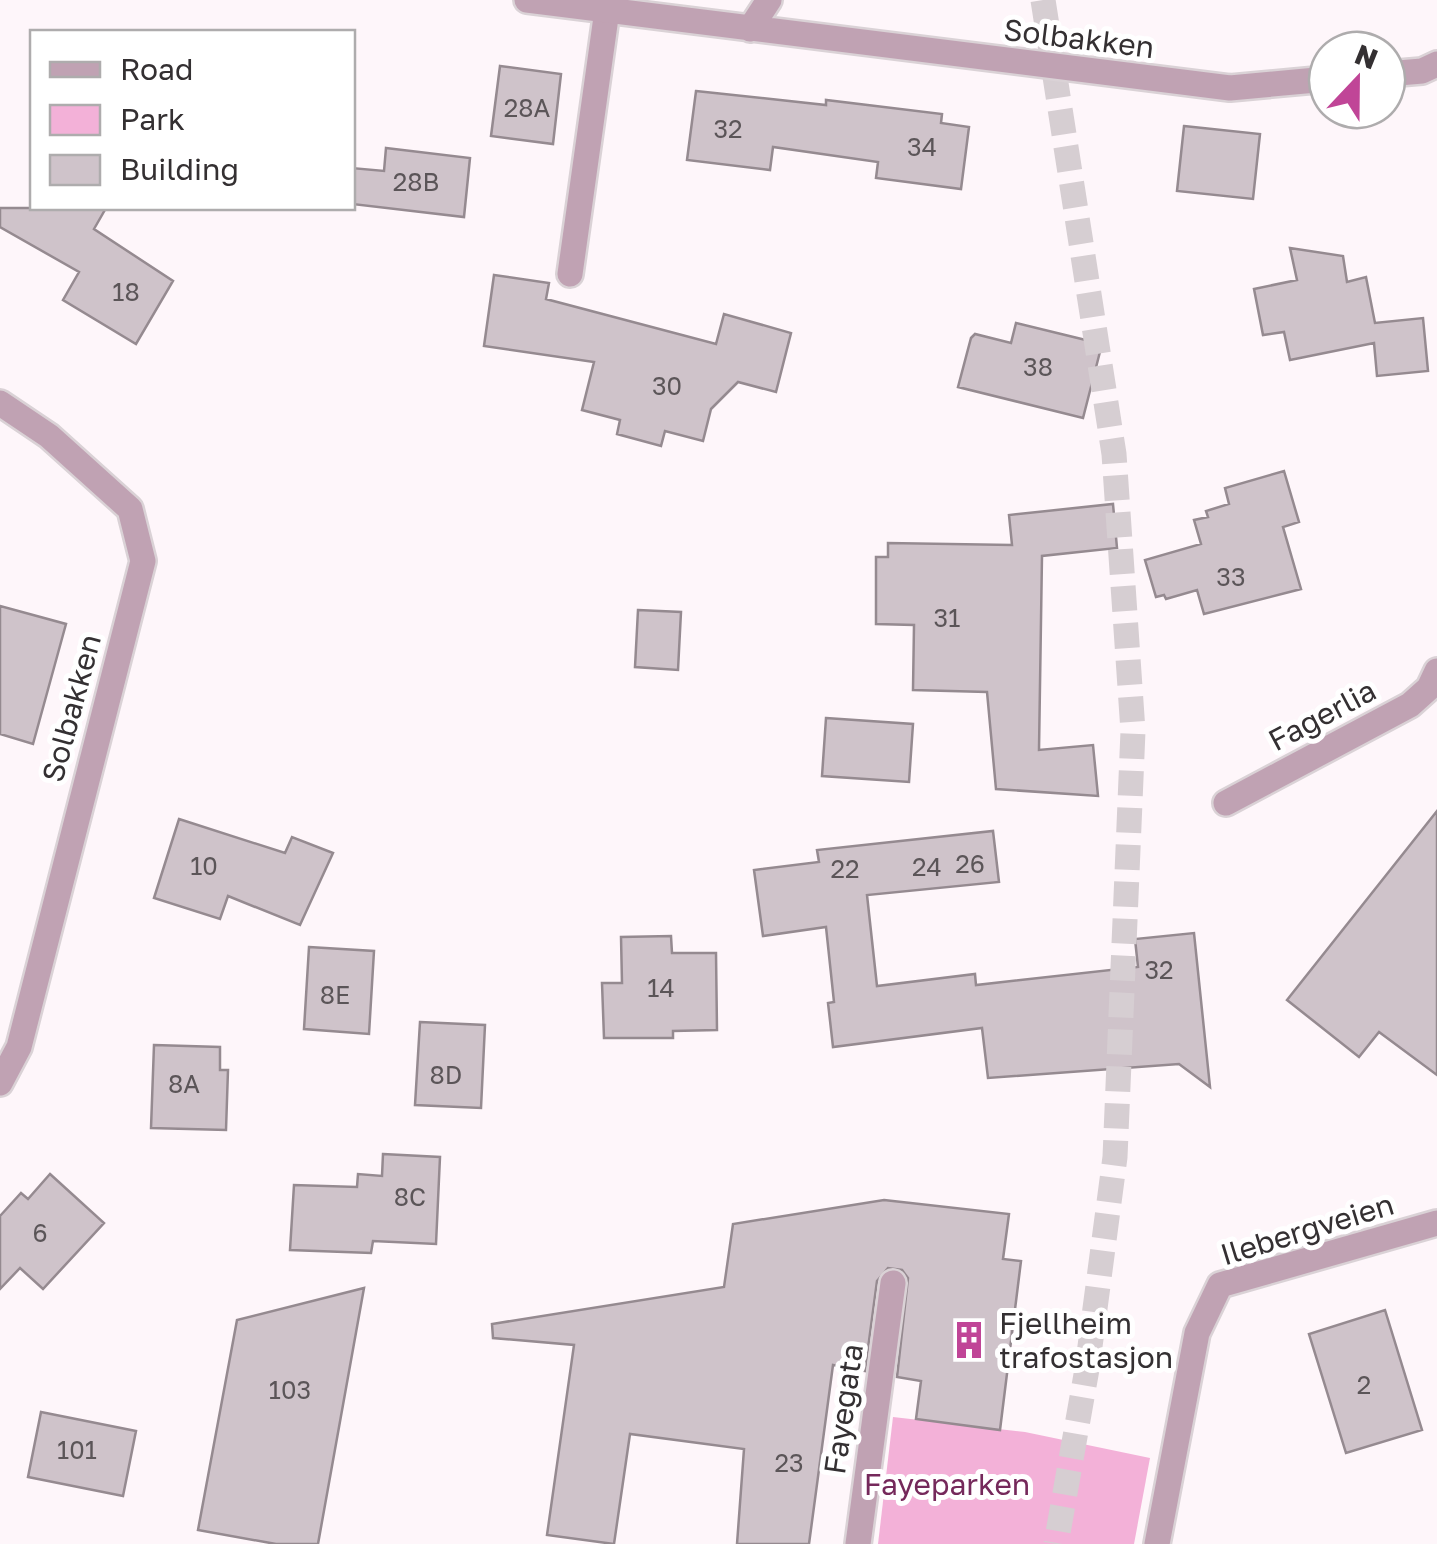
<svg xmlns="http://www.w3.org/2000/svg" width="1437" height="1544" font-family="'Golos Text',sans-serif">
	<style>
		.green { fill: #f3b1d8 }
		.building { fill: #cfc3ca; stroke: #958a90; stroke-width: 2.5 }
		.lines { fill: none; stroke-linecap: round; stroke-linejoin: round }
		.primary-tunnel { stroke: #d6ced2; stroke-width: 25; stroke-dasharray: 25 12; stroke-linecap: butt }
		.service-casing { stroke: #dad2d6; stroke-width: 30 }
		.minor-casing { stroke: #dad2d6; stroke-width: 30 }
		.service { stroke: #c0a2b3; stroke-width: 25 }
		.minor { stroke: #c0a2b3; stroke-width: 25 }
		.labels { text-anchor: middle; dominant-baseline: central; stroke-width: 10; stroke-linejoin: round; paint-order: stroke }
		.number-label { font-size: 25px; fill: #5b5558 }
		.street-label { font-size: 30px; fill: #343032; stroke: #fff }
		.poi-label { font-size: 30px; fill: #343032; stroke: #fff; text-anchor: start }
		.park-label { font-size: 30px; fill: #75295b; stroke: #fff }
	</style>
	<rect width="100%" height="100%" fill="#fef6fa"/>
	<path class="green" d="M 893,1417 L 1025,1432 L 1150,1458 L 1134,1544 L 878,1544 Z"/>
	<path class="building" d="M 500,66 L 561,74 L 553,144 L 491,136 Z
		M 696,91 L 826,105 L 826,100 L 942,114 L 941,123 L 969,127 L 961,189 L 876,178 L 878,162 L 773,147 L 770,170 L 687,160 Z
		M 1184,126 L 1260,134 L 1253,199 L 1177,191 Z
		M 386,148 L 470,158 L 464,217 L 352,204 L 352,168 L 384,171 Z
		M 0,208 L 106,208 L 94,229 L 173,281 L 136,344 L 63,300 L 79,272 L 0,227 Z
		M 1290,248 L 1343,256 L 1347,282 L 1366,277 L 1375,323 L 1423,318 L 1428,371 L 1377,376 L 1374,343 L 1290,360 L 1284,332 L 1263,335 L 1254,289 L 1297,280 Z
		M 494,275 L 549,283 L 546,299 L 716,344 L 724,314 L 791,333 L 776,392 L 738,382 L 711,409 L 703,441 L 665,431 L 661,446 L 617,434 L 620,420 L 582,410 L 594,362 L 484,346 Z
		M 1016,323 L 1102,344 L 1083,418 L 958,387 L 971,338 L 975,334 L 1011,343 Z
		M 1284,471 L 1299,522 L 1283,527 L 1301,589 L 1204,614 L 1197,590 L 1166,599 L 1164,595 L 1156,597 L 1145,560 L 1201,544 L 1194,520 L 1208,517 L 1206,511 L 1229,504 L 1225,488 Z
		M 1113,504 L 1117,548 L 1042,556 L 1039,750 L 1093,745 L 1098,796 L 996,789 L 987,692 L 913,690 L 914,625 L 876,624 L 876,557 L 888,557 L 888,543 L 1012,545 L 1009,515 Z
		M 0,606 L 66,624 L 33,744 L 0,734 Z
		M 638,610 L 681,612 L 678,670 L 635,667 Z
		M 826,718 L 913,724 L 909,782 L 822,776 Z
		M 1437,811 L 1437,1075 L 1379,1032 L 1359,1057 L 1287,1000 Z
		M 179,819 L 285,853 L 292,837 L 333,853 L 300,925 L 228,896 L 220,919 L 154,898 Z
		M 993,831 L 999,882 L 867,895 L 877,986 L 975,974 L 976,985 L 1138,967 L 1135,939 L 1194,933 L 1210,1087 L 1179,1064 L 988,1078 L 982,1028 L 833,1047 L 828,1003 L 834,1002 L 826,927 L 763,936 L 754,870 L 819,862 L 817,850 Z
		M 671,936 L 672,953 L 716,953 L 717,1030 L 673,1031 L 673,1038 L 604,1038 L 602,983 L 622,983 L 621,937 Z
		M 309,947 L 374,951 L 369,1034 L 304,1029 Z
		M 420,1022 L 485,1025 L 481,1108 L 415,1105 Z
		M 154,1045 L 220,1047 L 220,1070 L 228,1070 L 226,1130 L 151,1128 Z
		M 383,1154 L 440,1157 L 436,1244 L 373,1241 L 371,1253 L 290,1250 L 294,1185 L 357,1187 L 358,1174 L 382,1176 Z
		M 50,1174 L 104,1223 L 43,1289 L 20,1268 L 0,1289 L 0,1216 L 21,1193 L 28,1199 Z
		M 884,1200 L 1009,1214 L 1003,1259 L 1021,1261 L 1000,1430 L 916,1419 L 921,1381 L 897,1377 L 908,1278 L 902,1270 L 888,1268 L 877,1281 L 865,1371 L 833,1365 L 809,1544 L 737,1544 L 744,1449 L 630,1434 L 614,1544 L 547,1535 L 574,1345 L 493,1338 L 492,1324 L 724,1287 L 733,1224 Z
		M 364,1288 L 318,1544 L 276,1544 L 198,1530 L 237,1320 Z
		M 1385,1310 L 1422,1430 L 1346,1453 L 1309,1334 Z
		M 41,1412 L 136,1431 L 123,1496 L 28,1477 Z"/>
	<g class="lines">
		<path class="primary-tunnel" d="M 1043,0 L 1114,454 L 1133,731 L 1115,1157 L 1087,1369 L 1056,1544"/>
		<g class="service-casing">
			<path id="service" d="M 570,274 L 607,10
				M 1226,803 L 1410,705 L 1429,688 L 1437,671"/>
		</g>
		<g class="minor-casing">
			<path id="minor" d="M 527,0 L 1230,88 L 1327,79
				M 750,29 L 769,0
				M 1387,74 L 1422,71 L 1437,64
				M 0,403 L 49,436 L 130,509 L 143,561 L 19,1047 L 0,1083
				M 858,1544 L 893,1283
				M 1157,1544 L 1197,1333 L 1220,1285 L 1437,1223"/>
		</g>
		<use href="#service" class="service"/>
		<use href="#minor" class="minor"/>
	</g>
	<defs>
		<g id="building-bare" transform="scale(3)"><path d="M-4-6H4V6H1V3H-1V6H-4ZM-2.5-4.3h1.7v1.8h-1.7ZM.8-4.3h1.7v1.8H.8ZM-2.5-1h1.7V.8h-1.7ZM.8-1h1.7V.8H.8Z" fill="#c04597" stroke="#fff" stroke-width="2.5" paint-order="stroke"/></g>
	</defs>
	<g fill-rule="evenodd">
		<use href="#building-bare" x="969" y="1340"/>
	</g>
	<g class="labels">
		<g class="number-label">
			<text x="527" y="107">28A</text>
			<text x="728" y="128">32</text>
			<text x="922" y="146">34</text>
			<text x="416" y="181">28B</text>
			<text x="126" y="291">18</text>
			<text x="1038" y="366">38</text>
			<text x="667" y="385">30</text>
			<text x="1231" y="576">33</text>
			<text x="947" y="617">31</text>
			<text x="970" y="863">26</text>
			<text x="204" y="865">10</text>
			<text x="927" y="866">24</text>
			<text x="845" y="868">22</text>
			<text x="1159" y="969">32</text>
			<text x="661" y="987">14</text>
			<text x="335" y="994">8E</text>
			<text x="446" y="1074">8D</text>
			<text x="184" y="1083">8A</text>
			<text x="410" y="1196">8C</text>
			<text x="40" y="1232">6</text>
			<text x="1364" y="1384">2</text>
			<text x="290" y="1389">103</text>
			<text x="77" y="1449">101</text>
			<text x="789" y="1462">23</text>
		</g>
		<g class="street-label">
			<text transform="translate(1079 38) rotate(7)">Solbakken</text>
			<text transform="translate(71 708) rotate(-75)">Solbakken</text>
			<text transform="translate(1322 715) rotate(-28)">Fagerlia</text>
			<text transform="translate(1307 1229) rotate(-17)">Ilebergveien</text>
			<text transform="translate(843 1409) rotate(-82)">Fayegata</text>
		</g>
		<g class="poi-label">
			<text x="999" y="1323">Fjellheim<tspan x="999" dy="34">trafostasjon</tspan></text>
		</g>
		<g class="park-label">
			<text x="947" y="1484">Fayeparken</text>
		</g>
	</g>
	<rect x="30" y="30" width="325" height="180" fill="#ffffff" stroke="#aeacad" stroke-width="2.5"/>
	<rect x="50" y="62" width="50" height="15" fill="#c0a2b3" stroke="#aeacad" stroke-width="2.5"/>
	<text x="120" y="80" font-size="30" fill="#343032">Road</text>
	<rect x="50" y="105" width="50" height="30" fill="#f3b1d8" stroke="#aeacad" stroke-width="2.5"/>
	<text x="120" y="130" font-size="30" fill="#343032">Park</text>
	<rect x="50" y="155" width="50" height="30" fill="#cfc3ca" stroke="#aeacad" stroke-width="2.5"/>
	<text x="120" y="180" font-size="30" fill="#343032">Building</text>
	<g transform="translate(1357 80) rotate(22)"><circle r="48" fill="#ffffff" stroke="#aeacad" stroke-width="2.5"/>
	<path d="M0-8L18 38L0 25L-18 38Z" fill="#c04597"/>
	<text y="-15" font-size="28" font-weight="bold" text-anchor="middle" fill="#343032">N</text>
	</g>
</svg>
